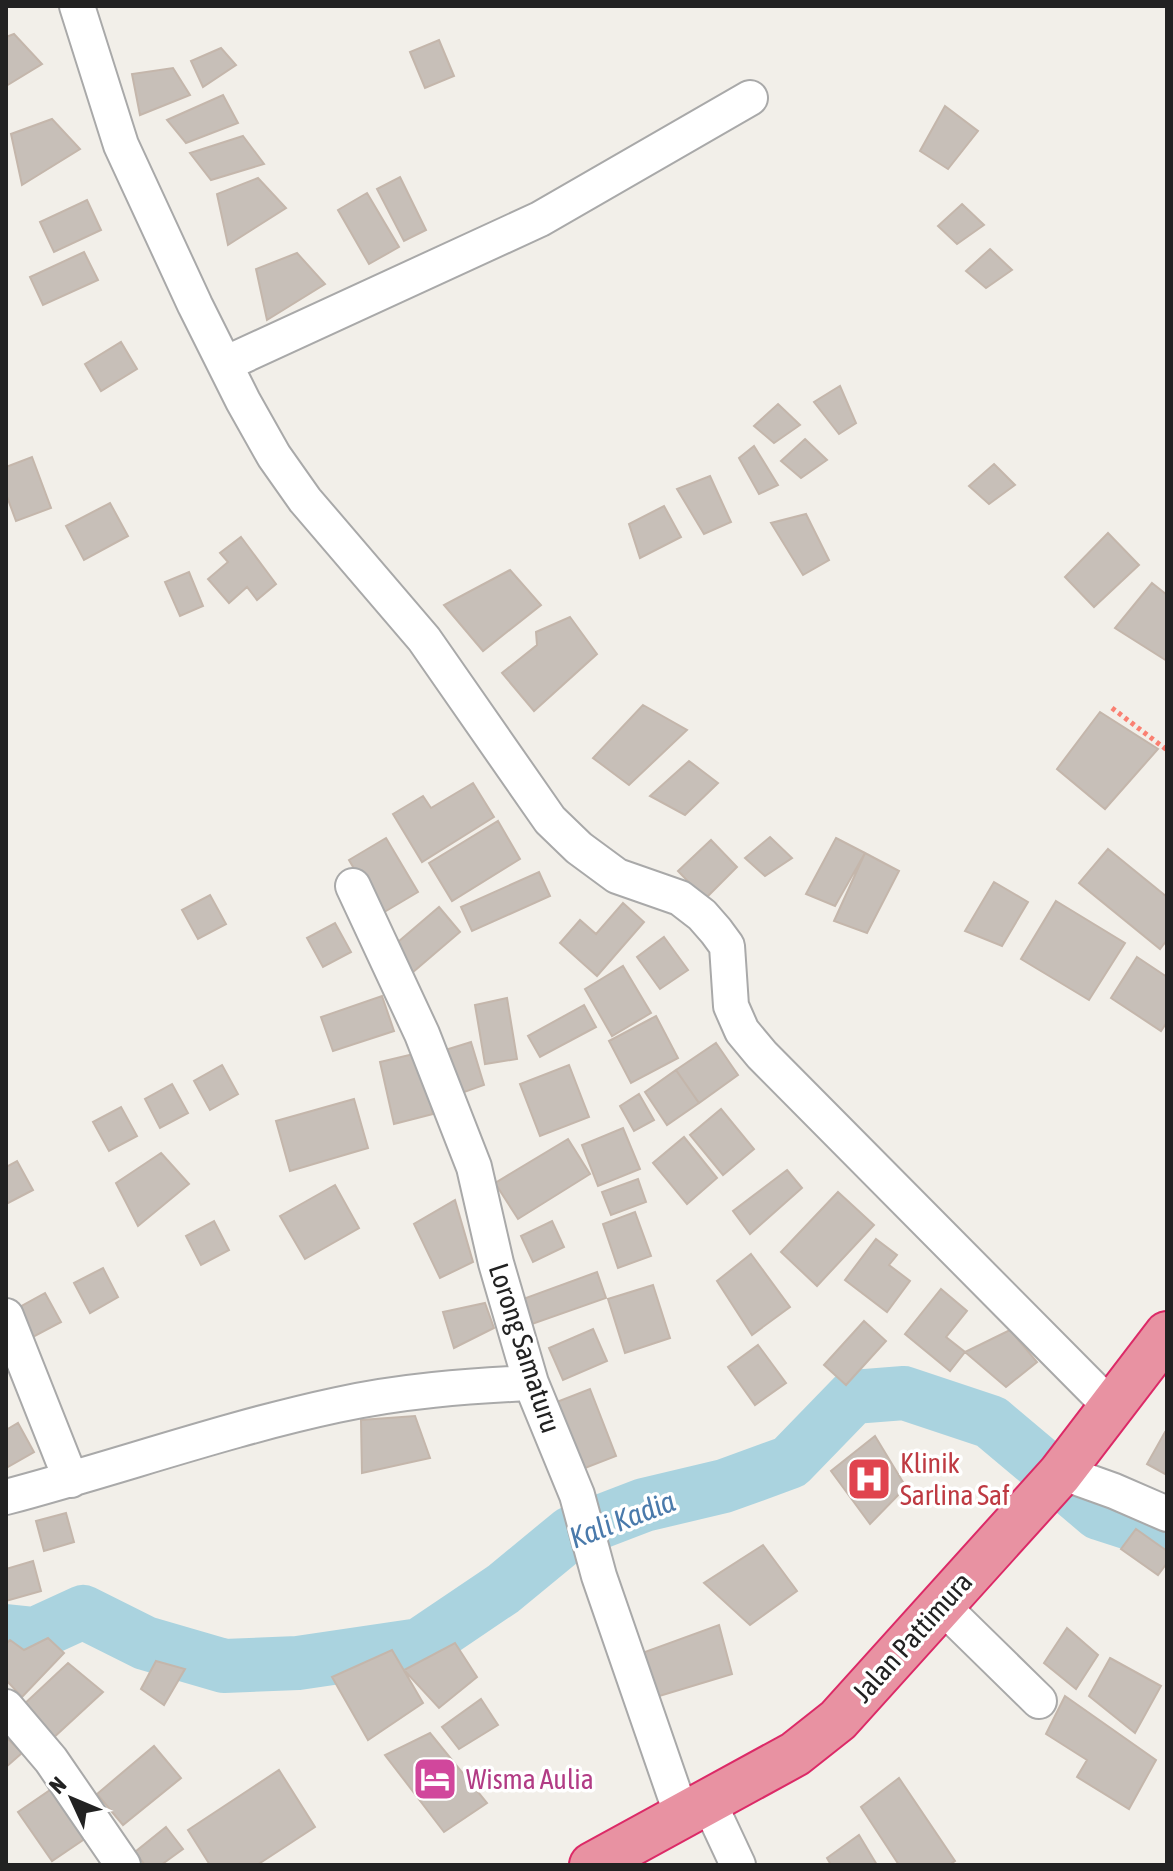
<svg xmlns="http://www.w3.org/2000/svg" width="1173" height="1871" font-family="'Asap Condensed',sans-serif">
	<style>
		.lines { fill: none; stroke-linecap: round; stroke-linejoin: round }
		.river { stroke: #aad3df; stroke-width: 54 }
		.building { fill: #c7bfb8; stroke: #c4b6ab; stroke-width: 2 }
		.minor-casing { stroke: #a9a9a9; stroke-width: 38 }
		.highway-casing { stroke: #dc2a67; stroke-width: 48 }
		.path { stroke: #fa8072; stroke-width: 5; stroke-dasharray: 4 4; stroke-linecap: butt }
		.minor { stroke: #fff; stroke-width: 34 }
		.highway { stroke: #e892a2; stroke-width: 44 }
		.labels { text-anchor: middle; dominant-baseline: central; stroke-width: 7; stroke-linejoin: round; paint-order: stroke }
		.street-label { font-size: 28px; fill: #222; stroke: #fff }
		.health-label { font-size: 28px; fill: #be3a42; stroke: #fff; text-anchor: start }
		.hotel-label { font-size: 28px; fill: #b23c85; stroke: #fff; text-anchor: start }
		.water-label { font-size: 30px; font-style: italic; fill: #4a7aab; stroke: #fff }
	</style>
	<rect width="100%" height="100%" fill="#f2efe9"/>
	<g class="lines">
		<path class="river" d="M 6,1631 L 35,1634 L 83,1612 L 145,1643 L 224,1666 L 298,1663 L 420,1645 L 503,1589 L 571,1533 L 644,1505 L 724,1486 L 790,1462 L 853,1397 L 904,1393 L 991,1422 L 1099,1513 L 1167,1535"/>
	</g>
	<path class="building" d="M 14,34 L 42,64 L 6,86 L 6,37 Z
		M 439,40 L 454,76 L 425,88 L 410,52 Z
		M 221,48 L 236,65 L 203,87 L 191,61 Z
		M 173,68 L 190,95 L 140,115 L 132,74 Z
		M 223,95 L 238,123 L 186,143 L 167,120 Z
		M 945,106 L 978,131 L 948,169 L 920,151 Z
		M 52,119 L 80,149 L 22,185 L 11,134 Z
		M 243,136 L 264,164 L 211,180 L 190,153 Z
		M 400,177 L 426,230 L 404,241 L 377,189 Z
		M 258,178 L 286,208 L 228,245 L 217,194 Z
		M 367,193 L 399,247 L 369,264 L 338,210 Z
		M 87,200 L 101,230 L 54,252 L 40,222 Z
		M 962,204 L 984,225 L 957,244 L 938,226 Z
		M 990,249 L 1012,270 L 986,288 L 966,271 Z
		M 84,252 L 98,280 L 43,305 L 30,277 Z
		M 297,253 L 325,284 L 267,320 L 256,269 Z
		M 121,342 L 137,369 L 101,391 L 85,364 Z
		M 840,386 L 856,423 L 839,434 L 814,402 Z
		M 778,404 L 800,425 L 774,443 L 754,426 Z
		M 805,439 L 827,460 L 801,478 L 781,461 Z
		M 754,446 L 778,485 L 759,494 L 739,458 Z
		M 32,457 L 51,508 L 16,521 L 6,494 L 6,467 Z
		M 994,464 L 1015,485 L 989,504 L 969,486 Z
		M 710,476 L 731,522 L 704,534 L 677,489 Z
		M 110,503 L 128,536 L 84,560 L 66,526 Z
		M 664,506 L 681,537 L 640,558 L 629,524 Z
		M 806,514 L 829,560 L 803,575 L 771,523 Z
		M 1108,533 L 1139,565 L 1094,607 L 1065,577 Z
		M 241,537 L 276,584 L 257,600 L 247,587 L 229,603 L 208,579 L 228,562 L 220,553 Z
		M 510,570 L 541,605 L 483,651 L 444,605 Z
		M 189,572 L 203,606 L 180,616 L 165,582 Z
		M 1152,583 L 1167,595 L 1167,661 L 1115,628 Z
		M 570,617 L 597,654 L 534,711 L 502,673 L 537,645 L 536,632 Z
		M 643,705 L 687,730 L 629,785 L 593,758 Z
		M 1100,712 L 1158,749 L 1105,809 L 1057,769 Z
		M 689,761 L 718,783 L 685,815 L 650,796 Z
		M 473,783 L 494,817 L 422,862 L 393,814 L 423,796 L 431,808 Z
		M 498,821 L 520,859 L 452,901 L 429,863 Z
		M 770,837 L 792,858 L 765,876 L 745,858 Z
		M 386,838 L 418,892 L 381,914 L 349,860 Z
		M 836,838 L 865,853 L 835,906 L 806,894 Z
		M 711,840 L 737,867 L 705,899 L 678,871 Z
		M 1108,849 L 1167,897 L 1167,940 L 1160,949 L 1079,883 Z
		M 865,853 L 899,871 L 867,933 L 834,921 Z
		M 539,872 L 550,896 L 472,931 L 461,907 Z
		M 994,882 L 1028,902 L 1002,946 L 965,931 Z
		M 210,895 L 226,924 L 198,939 L 182,910 Z
		M 1056,901 L 1125,943 L 1089,1000 L 1021,959 Z
		M 623,903 L 644,922 L 597,976 L 560,943 L 580,920 L 596,934 Z
		M 439,907 L 460,932 L 406,978 L 385,953 Z
		M 335,923 L 351,952 L 323,967 L 307,938 Z
		M 664,937 L 688,970 L 660,989 L 637,957 Z
		M 1137,957 L 1167,977 L 1167,1022 L 1161,1031 L 1111,998 Z
		M 623,966 L 651,1013 L 612,1036 L 585,989 Z
		M 382,996 L 394,1031 L 333,1051 L 321,1017 Z
		M 507,998 L 517,1059 L 485,1064 L 475,1005 Z
		M 584,1005 L 596,1027 L 540,1057 L 528,1036 Z
		M 656,1016 L 678,1058 L 631,1083 L 609,1041 Z
		M 471,1042 L 484,1085 L 453,1096 L 439,1052 Z
		M 716,1043 L 738,1075 L 699,1103 L 676,1070 Z
		M 418,1053 L 433,1114 L 394,1124 L 380,1062 Z
		M 222,1065 L 238,1094 L 210,1110 L 194,1081 Z
		M 569,1065 L 589,1117 L 540,1136 L 520,1084 Z
		M 676,1070 L 699,1103 L 667,1125 L 645,1092 Z
		M 172,1084 L 188,1113 L 160,1128 L 145,1099 Z
		M 639,1094 L 654,1120 L 634,1131 L 620,1106 Z
		M 354,1099 L 368,1148 L 290,1171 L 276,1121 Z
		M 121,1107 L 137,1136 L 109,1151 L 93,1122 Z
		M 721,1109 L 754,1149 L 723,1175 L 690,1135 Z
		M 623,1128 L 640,1169 L 598,1186 L 582,1145 Z
		M 684,1137 L 717,1178 L 687,1204 L 653,1163 Z
		M 568,1139 L 590,1174 L 518,1219 L 495,1183 Z
		M 161,1153 L 189,1184 L 138,1226 L 116,1183 Z
		M 17,1161 L 33,1190 L 6,1204 L 6,1167 Z
		M 787,1170 L 802,1188 L 750,1234 L 733,1211 Z
		M 638,1179 L 646,1202 L 611,1215 L 602,1192 Z
		M 335,1185 L 359,1228 L 305,1259 L 280,1216 Z
		M 838,1192 L 874,1225 L 817,1286 L 781,1252 Z
		M 455,1200 L 473,1262 L 440,1278 L 414,1224 Z
		M 635,1212 L 651,1256 L 618,1268 L 603,1224 Z
		M 214,1221 L 229,1250 L 201,1265 L 186,1236 Z
		M 552,1221 L 564,1247 L 533,1262 L 521,1236 Z
		M 876,1239 L 897,1255 L 889,1265 L 910,1281 L 887,1312 L 845,1280 Z
		M 751,1254 L 790,1307 L 752,1335 L 717,1281 Z
		M 103,1268 L 118,1297 L 90,1313 L 74,1283 Z
		M 597,1272 L 606,1298 L 532,1324 L 523,1299 Z
		M 653,1285 L 670,1338 L 625,1353 L 608,1299 Z
		M 941,1289 L 967,1311 L 946,1337 L 965,1352 L 950,1371 L 905,1334 Z
		M 45,1293 L 61,1322 L 33,1337 L 18,1308 Z
		M 485,1303 L 494,1328 L 454,1348 L 443,1312 Z
		M 864,1321 L 886,1341 L 846,1385 L 824,1365 Z
		M 593,1329 L 607,1361 L 563,1380 L 549,1348 Z
		M 1010,1330 L 1037,1362 L 1006,1387 L 965,1352 Z
		M 758,1345 L 786,1383 L 755,1405 L 728,1367 Z
		M 590,1389 L 616,1456 L 580,1470 L 554,1403 Z
		M 415,1416 L 430,1458 L 362,1473 L 361,1420 Z
		M 18,1423 L 34,1452 L 6,1468 L 6,1430 Z
		M 1165,1432 L 1167,1433 L 1167,1475 L 1147,1464 Z
		M 875,1436 L 906,1487 L 870,1524 L 831,1471 Z
		M 66,1513 L 74,1542 L 44,1551 L 36,1521 Z
		M 1136,1529 L 1167,1551 L 1167,1563 L 1158,1575 L 1121,1549 Z
		M 763,1545 L 797,1591 L 750,1625 L 704,1583 Z
		M 33,1561 L 41,1591 L 6,1601 L 6,1569 Z
		M 719,1625 L 732,1674 L 656,1697 L 642,1653 Z
		M 1067,1628 L 1098,1655 L 1076,1689 L 1044,1663 Z
		M 48,1638 L 64,1653 L 22,1697 L 6,1680 L 6,1644 L 10,1640 L 24,1650 Z
		M 455,1643 L 477,1677 L 439,1708 L 404,1670 Z
		M 392,1650 L 423,1703 L 368,1740 L 332,1677 Z
		M 1110,1658 L 1161,1686 L 1135,1733 L 1089,1696 Z
		M 156,1661 L 185,1669 L 164,1705 L 141,1689 Z
		M 68,1663 L 103,1692 L 52,1739 L 21,1707 Z
		M 1065,1696 L 1156,1760 L 1129,1809 L 1077,1777 L 1087,1760 L 1046,1734 Z
		M 481,1699 L 498,1725 L 459,1749 L 442,1727 Z
		M 430,1733 L 487,1803 L 444,1832 L 385,1755 Z
		M 6,1737 L 22,1753 L 6,1767 Z
		M 154,1746 L 181,1778 L 123,1825 L 97,1794 Z
		M 279,1770 L 315,1827 L 257,1865 L 210,1865 L 188,1830 Z
		M 899,1778 L 955,1861 L 949,1865 L 899,1865 L 861,1807 Z
		M 56,1786 L 89,1836 L 52,1861 L 18,1812 Z
		M 166,1827 L 183,1849 L 161,1865 L 145,1865 L 135,1852 Z
		M 859,1835 L 877,1865 L 831,1865 L 827,1858 Z"/>
	<g class="lines">
		<g class="minor-casing">
			<path id="minor" d="M 77,6 L 121,145 L 195,305 L 243,401 L 274,456 L 305,500 L 424,639 L 550,820 L 579,848 L 617,876 L 680,898 L 702,915 L 716,931 L 727,946 L 731,1006 L 742,1031 L 762,1055 L 1112,1408
				M 225,364 L 540,219 L 750,98
				M 353,886 L 422,1034 L 474,1167 L 496,1263 L 531,1383 L 577,1495 L 599,1576 L 682,1816
				M 6,1316 L 71,1480
				M 1061,1472 L 1114,1491 L 1167,1514
				M 6,1497 C 116,1468 225,1429 337,1405 C 401,1391 466,1386 531,1383
				M 940,1604 L 1039,1701
				M 6,1707 L 51,1760 L 123,1865
				M 709,1803 L 738,1865"/>
		</g>
		<g class="highway-casing">
			<path id="highway" d="M 592,1865 L 795,1754 L 838,1720 L 1060,1474 L 1167,1334"/>
		</g>
		<path class="path" d="M 1112,708 L 1167,750"/>
		<use href="#minor" class="minor"/>
		<use href="#highway" class="highway"/>
	</g>
	<defs>
		<g id="hospital-square" transform="scale(2.3)"><rect x="-9" y="-9" width="18" height="18" rx="4" fill="#e0444e" stroke="#fff"/><path d="M-5-5h3v3.5h4V-5h3V5h-3V1.5h-4V5h-3Z" fill="#fff"/></g>
		<g id="hotel-square" transform="scale(2.3)"><rect x="-9" y="-9" width="18" height="18" rx="4" fill="#d1479c" stroke="#fff"/><path d="M-6-4.5h1.5V1H6V5H4.5V3h-9V5H-6ZM-4 0a1.8 1.8 0 1 1 3.6 0ZM.5 0V-2.5h3Q6-2.5 6 0Z" fill="#fff"/></g>
	</defs>
	<g fill-rule="evenodd">
		<use href="#hospital-square" x="869" y="1479"/>
		<use href="#hotel-square" x="435" y="1779"/>
	</g>
	<g class="labels">
		<g class="street-label">
			<text transform="translate(525 1348) rotate(72)">Lorong Samaturu</text>
			<text transform="translate(912 1637) rotate(-48)">Jalan Pattimura</text>
		</g>
		<g class="health-label">
			<text x="900" y="1463">Klinik<tspan x="900" dy="32">Sarlina Saf</tspan></text>
		</g>
		<g class="hotel-label">
			<text x="466" y="1779">Wisma Aulia</text>
		</g>
		<g class="water-label">
			<text transform="translate(622 1519) rotate(-21)">Kali Kadia</text>
		</g>
	</g>
	<rect width="1173" height="1871" fill="none" stroke="#222222" stroke-width="16"/>
	<g transform="translate(72 1799) rotate(314)" stroke="#ffffff" stroke-width="6" paint-order="stroke">
	<path d="M0-6L14 30L0 20L-14 30Z" fill="#222222"/>
	<text y="-12" font-size="22" font-weight="bold" text-anchor="middle" fill="#222222">N</text>
	</g>
</svg>
